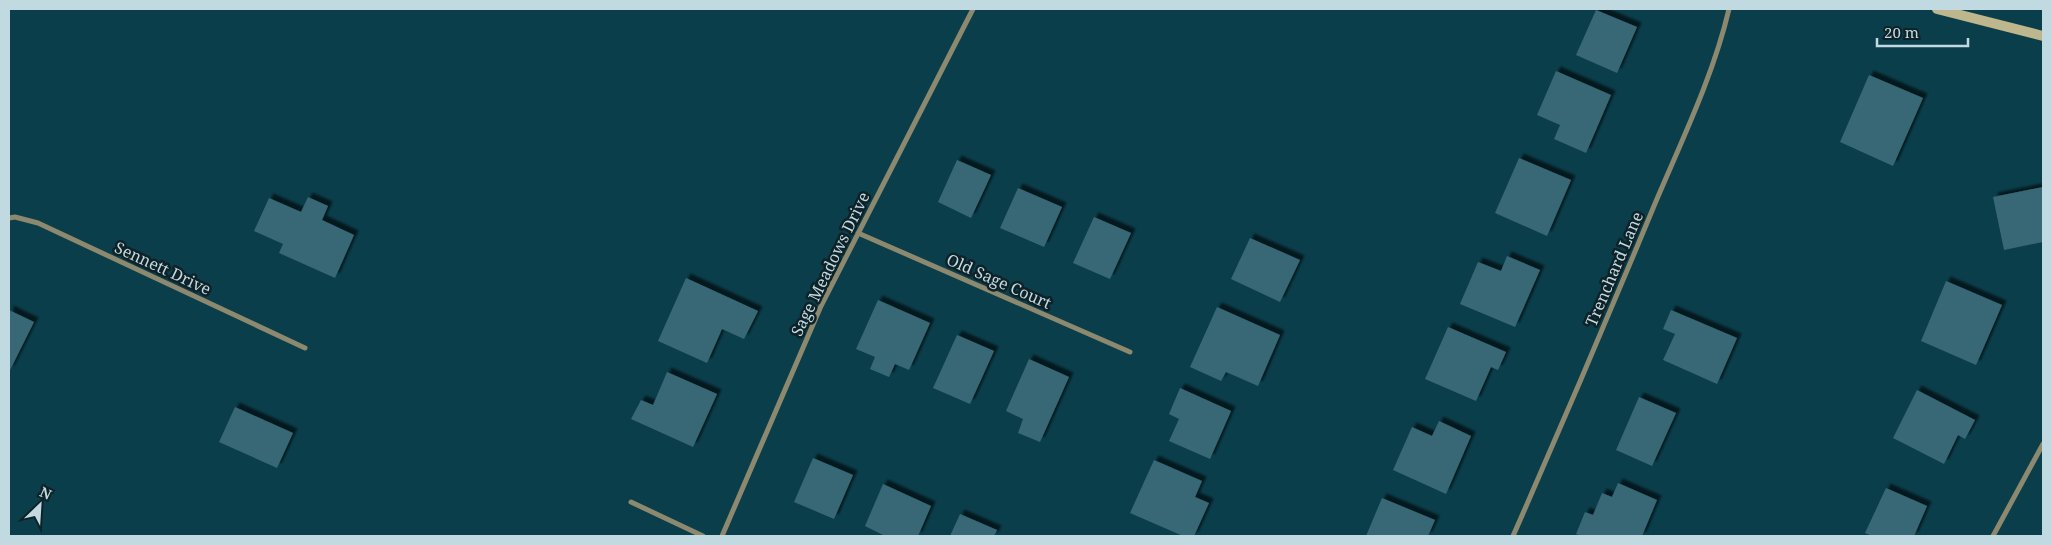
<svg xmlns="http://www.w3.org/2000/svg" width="2052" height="545" font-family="'Noto Serif',serif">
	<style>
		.building { fill: #386775; filter: url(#shadow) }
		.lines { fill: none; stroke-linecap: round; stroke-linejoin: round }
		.street { stroke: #8d896f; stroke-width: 5 }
		.secondary { stroke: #beb68d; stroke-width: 10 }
		.labels { text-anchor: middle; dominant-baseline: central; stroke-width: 5; stroke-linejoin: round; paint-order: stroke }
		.street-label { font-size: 16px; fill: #c1d9e0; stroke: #0e2228 }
	</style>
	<defs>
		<filter id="shadow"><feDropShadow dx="4.5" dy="-4.5" stdDeviation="1" flood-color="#0009"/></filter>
	</defs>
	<rect width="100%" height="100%" fill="#0a3e4b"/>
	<path class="building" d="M 1596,10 L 1637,27 L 1617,73 L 1576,55 Z
		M 1556,71 L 1611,95 L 1586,153 L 1554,139 L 1560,125 L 1537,115 Z
		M 1869,75 L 1923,98 L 1893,166 L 1840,142 Z
		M 1519,158 L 1571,180 L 1547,236 L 1495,213 Z
		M 957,160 L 991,175 L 971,218 L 938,202 Z
		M 2043,187 L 2043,242 L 2004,250 L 1993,197 Z
		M 1018,188 L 1062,207 L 1044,247 L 1000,228 Z
		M 308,197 L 328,206 L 322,220 L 354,235 L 335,278 L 279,253 L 283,244 L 254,231 L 269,198 L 301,212 Z
		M 1094,217 L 1131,233 L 1110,279 L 1073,263 Z
		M 1250,238 L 1300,260 L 1280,302 L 1231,279 Z
		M 1507,256 L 1540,270 L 1515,327 L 1460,304 L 1478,262 L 1501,271 Z
		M 686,278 L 758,311 L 744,339 L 722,329 L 707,363 L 658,341 Z
		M 1946,281 L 2002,305 L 1976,365 L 1921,341 Z
		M 878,300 L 930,323 L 909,370 L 895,364 L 889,377 L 870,369 L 875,357 L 856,349 Z
		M 1217,307 L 1280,335 L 1258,386 L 1226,372 L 1221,381 L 1190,367 Z
		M 9,310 L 34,322 L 9,372 Z
		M 1671,310 L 1737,338 L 1717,384 L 1663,360 L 1675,334 L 1663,329 Z
		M 1448,327 L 1506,352 L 1498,370 L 1491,367 L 1476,401 L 1425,379 Z
		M 957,335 L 994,351 L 970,404 L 933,388 Z
		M 1029,359 L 1069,377 L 1040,442 L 1018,433 L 1023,419 L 1006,411 Z
		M 667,372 L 717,394 L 693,447 L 631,419 L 641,400 L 653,405 Z
		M 1180,388 L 1231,411 L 1210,459 L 1169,441 L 1179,419 L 1169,414 Z
		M 1917,390 L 1975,420 L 1965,439 L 1958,435 L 1944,464 L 1893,438 Z
		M 1639,397 L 1676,413 L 1652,466 L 1616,450 Z
		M 235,407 L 293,433 L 277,468 L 219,442 Z
		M 1439,421 L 1471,436 L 1446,494 L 1393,470 L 1412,427 L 1432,436 Z
		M 813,458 L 853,475 L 834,519 L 794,502 Z
		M 1154,460 L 1202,481 L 1195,497 L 1209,503 L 1194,536 L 1183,536 L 1130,513 Z
		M 1618,483 L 1657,500 L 1642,536 L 1581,536 L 1576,534 L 1585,512 L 1593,515 L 1602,493 L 1612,497 Z
		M 883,484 L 931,506 L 918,536 L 885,536 L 865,526 Z
		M 1886,488 L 1927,506 L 1914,536 L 1872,536 L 1865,533 Z
		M 1382,498 L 1435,520 L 1428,536 L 1366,536 Z
		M 960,514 L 997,530 L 994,536 L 950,536 Z"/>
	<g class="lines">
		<path class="street" d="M 9,218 L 15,217 L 38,223 L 305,348
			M 858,233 L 1130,352
			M 631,502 L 703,536
			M 722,536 L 821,306 L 973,9
			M 1513,536 C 1561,427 1608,317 1654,206 C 1681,142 1713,77 1729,9
			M 1993,536 L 2043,444"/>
		<path class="secondary" d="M 1937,9 L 2043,36"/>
	</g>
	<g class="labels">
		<g class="street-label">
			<text transform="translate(830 264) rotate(-64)">Sage Meadows Drive</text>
			<text transform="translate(163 268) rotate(25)">Sennett Drive</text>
			<text transform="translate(1614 269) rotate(-67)">Trenchard Lane</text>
			<text transform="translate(999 281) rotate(24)">Old Sage Court</text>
		</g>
	</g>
	<rect width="2052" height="545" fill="none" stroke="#c1d9e0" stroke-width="20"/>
	<g transform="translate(40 505) rotate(25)" stroke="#0e2228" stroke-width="4" paint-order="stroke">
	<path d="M0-4L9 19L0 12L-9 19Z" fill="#c1d9e0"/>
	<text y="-8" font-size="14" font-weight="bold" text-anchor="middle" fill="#c1d9e0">N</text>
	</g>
	<path d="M1877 38v8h91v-8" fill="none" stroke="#c1d9e0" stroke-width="2.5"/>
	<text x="1884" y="38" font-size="15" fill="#c1d9e0" stroke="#0e2228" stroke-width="4" paint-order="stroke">20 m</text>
</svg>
